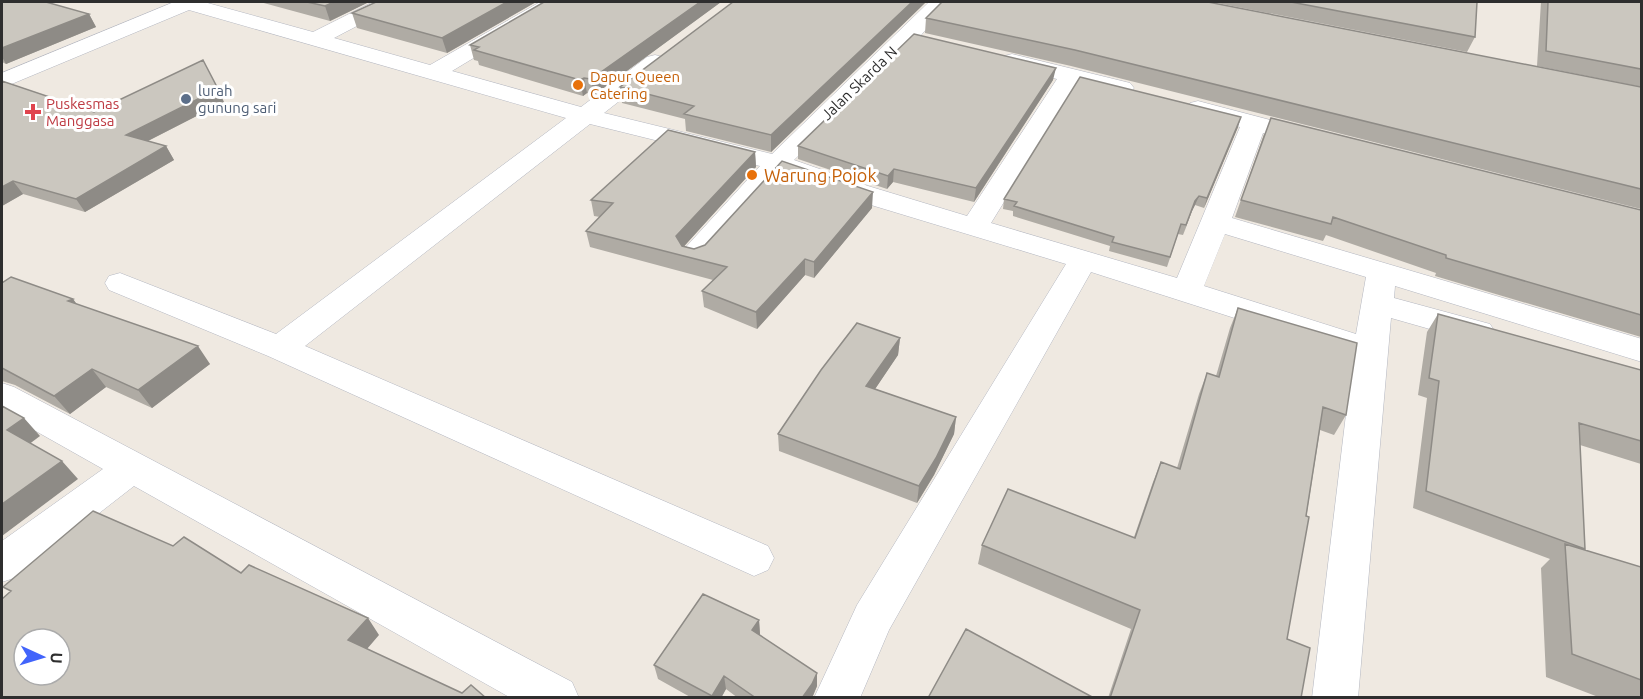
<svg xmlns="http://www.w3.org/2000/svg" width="1643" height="699" font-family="Ubuntu,sans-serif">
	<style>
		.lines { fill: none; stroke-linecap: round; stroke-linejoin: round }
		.minor-casing { stroke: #b4b7c1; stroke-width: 1 }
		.minor { fill: #fff; fill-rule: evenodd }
		.wall { fill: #afaba4 }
		.shaded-wall { fill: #8e8b86 }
		.building { fill: #cbc7bf; stroke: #8e8b86; stroke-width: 1.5; fill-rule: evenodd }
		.food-dot { fill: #e8710a; stroke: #fff; stroke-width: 2 }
		.service-dot { fill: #5c6f8a; stroke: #fff; stroke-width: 2 }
		.health-dot { fill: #e0444e; stroke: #fff; stroke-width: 2 }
		.labels { text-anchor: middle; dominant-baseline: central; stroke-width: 6; stroke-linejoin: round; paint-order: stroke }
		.far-food-label { font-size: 15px; fill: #c56008; stroke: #fff; text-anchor: start }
		.far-street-label { font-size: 15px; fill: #2e2e2e; stroke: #fff }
		.far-service-label { font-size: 15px; fill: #4e5e75; stroke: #fff; text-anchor: start }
		.far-health-label { font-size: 15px; fill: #be3a42; stroke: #fff; text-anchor: start }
		.food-label { font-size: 18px; fill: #c56008; stroke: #fff; text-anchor: start }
	</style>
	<rect width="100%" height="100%" fill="#efe9e1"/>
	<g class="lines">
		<g class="minor-casing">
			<path id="minor" d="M 174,2 L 204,2 L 313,32 L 373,2 L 398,2 L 395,6 L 334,38 L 430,65 L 540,2 L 563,2 L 560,6 L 452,71 L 581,107 L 647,57 L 655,55 L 663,57 L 666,62 L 663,67 L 604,113 L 772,154 L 929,2 L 950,2 L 915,42 L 794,160 L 868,186 L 967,216 L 1057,79 L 1004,66 L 1001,61 L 1004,56 L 1012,54 L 1130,83 L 1134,88 L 1130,93 L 1122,95 L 1077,84 L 991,223 L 1177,278 L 1240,127 L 1190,113 L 1186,108 L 1190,103 L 1198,101 L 1320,133 L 1324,138 L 1320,143 L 1311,146 L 1263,133 L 1232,218 L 1642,339 L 1642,362 L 1395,286 L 1394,298 L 1490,324 L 1495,332 L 1490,340 L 1479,343 L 1391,318 L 1358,698 L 1312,698 L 1353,356 L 1091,272 L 889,630 L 860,698 L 814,698 L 857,605 L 1066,264 L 848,198 L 782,174 L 705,260 L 695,263 L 685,260 L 680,254 L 685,248 L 760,166 L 590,124 L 305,346 L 768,546 L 774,558 L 768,570 L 754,576 L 268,356 L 109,290 L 105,283 L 109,276 L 120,273 L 276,334 L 566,118 L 189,10 L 2,88 L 2,73 ZM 1225,234 L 1366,277 L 1356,334 L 1204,286 Z
				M 2,383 L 14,387 L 572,682 L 579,698 L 511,698 L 134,486 L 17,577 L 2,582 L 2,541 L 103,469 L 2,412 Z"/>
		</g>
		<use href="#minor" class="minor"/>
	</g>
	<path class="wall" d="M 2,2 L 89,14 L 96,27 L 6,64 L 2,62 Z
		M 260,2 L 369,2 L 330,21 Z
		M 376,2 L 536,2 L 447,53 L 357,28 L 352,13 Z
		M 721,2 L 594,95 L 587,93 L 583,96 L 479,65 L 478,61 L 474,60 L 470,45 Z
		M 733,2 L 926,2 L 771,152 L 686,131 L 685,119 L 622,103 L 620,87 Z
		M 1212,2 L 1477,2 L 1475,37 L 1467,52 Z
		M 1541,2 L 1641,2 L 1641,87 L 1537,66 Z
		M 926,18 L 1641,87 L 1641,209 L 1071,66 L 925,33 Z
		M 1053,80 L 974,202 L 893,182 L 887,189 L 798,159 L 798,146 Z
		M 2,81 L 94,112 L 224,102 L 148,141 L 166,146 L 174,160 L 85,212 L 23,194 L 2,206 Z
		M 1238,127 L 1204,208 L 1195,205 L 1192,211 L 1183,235 L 1178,234 L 1167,267 L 1109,251 L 1110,246 L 1013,216 L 1013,211 L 1003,209 L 1004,199 Z
		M 1264,134 L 1641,210 L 1641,337 L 1435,276 L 1436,273 L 1326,235 L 1323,241 L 1235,217 Z
		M 755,152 L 756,167 L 684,246 L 694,249 L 872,208 L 814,278 L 805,275 L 757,329 L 704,307 L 702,291 L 713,280 L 590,247 L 586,231 L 600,217 L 594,216 L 591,200 Z
		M 2,283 L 73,299 L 77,305 L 210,364 L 152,408 L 106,387 L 70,414 L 15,385 L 2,381 Z
		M 1238,308 L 1346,415 L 1334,435 L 1320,430 L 1287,639 L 1301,698 L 1108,698 L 1131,629 L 978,564 L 982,545 L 1134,537 L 1153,482 L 1161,462 L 1177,468 L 1199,394 L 1207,373 L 1216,376 L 1230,328 Z
		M 1438,314 L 1641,370 L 1641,464 L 1580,445 L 1585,549 L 1584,550 L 1641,567 L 1641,698 L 1601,698 L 1546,677 L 1541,568 L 1550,559 L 1413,508 L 1427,398 L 1418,395 L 1427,332 Z
		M 900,338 L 898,355 L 875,389 L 956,417 L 954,434 L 934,475 L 917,503 L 779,451 L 778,434 Z
		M 759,620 L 760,635 L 817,686 L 812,698 L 738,698 L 726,689 L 721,698 L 692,698 L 658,679 L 654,665 Z"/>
	<path class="shaded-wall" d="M 334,2 L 369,2 L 330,21 L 325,6 Z
		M 507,2 L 536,2 L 447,53 L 442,38 Z
		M 700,2 L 721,2 L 594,95 L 591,79 Z
		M 912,2 L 926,2 L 771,152 L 771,135 Z
		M 89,14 L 96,27 L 6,64 L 2,57 L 2,48 Z
		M 1056,68 L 1053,80 L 974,202 L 976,188 Z
		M 584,78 L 587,93 L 583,96 L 580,80 Z
		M 218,89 L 224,102 L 134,148 L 126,135 Z
		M 1241,117 L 1238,127 L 1204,208 L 1207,198 Z
		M 166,146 L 174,160 L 85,212 L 76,199 Z
		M 755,152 L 756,167 L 678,253 L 676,236 Z
		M 894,169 L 893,182 L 887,189 L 888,176 Z
		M 13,181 L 23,194 L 2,206 L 2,187 Z
		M 873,192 L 872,208 L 814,278 L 814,262 Z
		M 1199,196 L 1195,205 L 1192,211 L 1183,235 L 1195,201 Z
		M 805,259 L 805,275 L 757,329 L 756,312 Z
		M 73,299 L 86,317 L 68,301 Z
		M 900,338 L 898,355 L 865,404 L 866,386 Z
		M 198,346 L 210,364 L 152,408 L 138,390 Z
		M 92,369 L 106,387 L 70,414 L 54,396 Z
		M 956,417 L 954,434 L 934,475 L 917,503 L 919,486 Z
		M 24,418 L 40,436 L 24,448 L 7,430 Z
		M 62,461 L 78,479 L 2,536 L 2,504 Z
		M 368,618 L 379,635 L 361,656 L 348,640 Z
		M 759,620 L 760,634 L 754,644 L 752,630 Z
		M 817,673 L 817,686 L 812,698 L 802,698 Z
		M 724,676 L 726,689 L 721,698 L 712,698 L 712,696 Z"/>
	<path class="building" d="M 2,2 L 46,2 L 89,14 L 2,48 Z
		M 307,2 L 334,2 L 325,6 Z
		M 376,2 L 507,2 L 442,38 L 352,13 Z
		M 544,2 L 700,2 L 591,79 L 584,78 L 580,80 L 474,50 L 479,47 L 470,45 Z
		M 733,2 L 912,2 L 771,135 L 684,114 L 694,106 L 620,87 Z
		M 942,2 L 1208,2 L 1641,87 L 1641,189 L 1075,50 L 926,18 Z
		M 1291,2 L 1477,2 L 1475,37 Z
		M 1548,2 L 1641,2 L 1641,69 L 1546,51 Z
		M 914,34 L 1056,68 L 976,188 L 894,169 L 888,176 L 798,146 Z
		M 203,60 L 218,89 L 126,135 L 166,146 L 76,199 L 13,181 L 2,187 L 2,81 L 94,112 Z
		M 1080,77 L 1241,117 L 1207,198 L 1199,196 L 1195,201 L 1186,225 L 1181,224 L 1170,257 L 1112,242 L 1114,237 L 1014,206 L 1017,202 L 1004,199 Z
		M 1271,118 L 1641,210 L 1641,315 L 1446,258 L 1446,255 L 1333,217 L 1331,224 L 1241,200 Z
		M 668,130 L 755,152 L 676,236 L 682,246 L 694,249 L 705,245 L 782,161 L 873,192 L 814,262 L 805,259 L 756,312 L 702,291 L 727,267 L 586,231 L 613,203 L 591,200 Z
		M 11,277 L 73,299 L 68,301 L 198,346 L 138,390 L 92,369 L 54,396 L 2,368 L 2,283 Z
		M 1238,308 L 1357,343 L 1346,415 L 1323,407 L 1306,516 L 1309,517 L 1287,639 L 1310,648 L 1301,698 L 1110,698 L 1140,610 L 982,545 L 1008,489 L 1135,538 L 1161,462 L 1180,469 L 1207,373 L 1219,377 Z
		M 1438,314 L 1641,370 L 1641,441 L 1579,423 L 1585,549 L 1426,491 L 1439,381 L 1429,378 Z
		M 857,323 L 900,338 L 866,386 L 956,417 L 936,458 L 919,486 L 778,434 L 821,370 Z
		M 2,406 L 24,418 L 7,430 L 62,461 L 2,504 Z
		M 93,511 L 173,546 L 184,537 L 241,573 L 249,565 L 368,618 L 348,640 L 462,693 L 471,685 L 486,698 L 2,698 L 2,599 L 11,591 L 3,587 ZM 24,639 L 60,639 L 60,675 L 24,675 Z
		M 1565,544 L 1641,567 L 1641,680 L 1572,654 Z
		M 703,594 L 759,620 L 752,630 L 817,673 L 812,684 L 802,698 L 756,698 L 724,676 L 712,696 L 654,665 Z
		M 966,629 L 1094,698 L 928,698 Z"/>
	<g class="food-dot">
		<circle cx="578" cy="85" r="6"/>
		<circle cx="752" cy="175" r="6"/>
	</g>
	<circle class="service-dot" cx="186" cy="99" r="6"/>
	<path class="health-dot" d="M30 103h6v6h6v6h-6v6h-6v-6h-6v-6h6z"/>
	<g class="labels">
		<g class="far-food-label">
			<text x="590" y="76">Dapur Queen<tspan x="590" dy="17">Catering</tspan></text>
		</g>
		<g class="far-street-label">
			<text transform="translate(859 83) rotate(-44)">Jalan Skarda N</text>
		</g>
		<g class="far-service-label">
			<text x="198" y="90">lurah<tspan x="198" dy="17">gunung sari</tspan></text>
		</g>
		<g class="far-health-label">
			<text x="46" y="103">Puskesmas<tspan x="46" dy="17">Manggasa</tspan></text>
		</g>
		<g class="food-label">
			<text x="764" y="175">Warung Pojok</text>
		</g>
	</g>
	<rect width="1643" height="699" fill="none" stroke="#2e2e2e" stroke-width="6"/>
	<g transform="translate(42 657) rotate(94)"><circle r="28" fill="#ffffff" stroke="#ababab" stroke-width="1.5"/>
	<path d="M0-4.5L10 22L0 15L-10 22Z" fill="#4264fb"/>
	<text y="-9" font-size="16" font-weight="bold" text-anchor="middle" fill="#2e2e2e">U</text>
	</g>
</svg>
